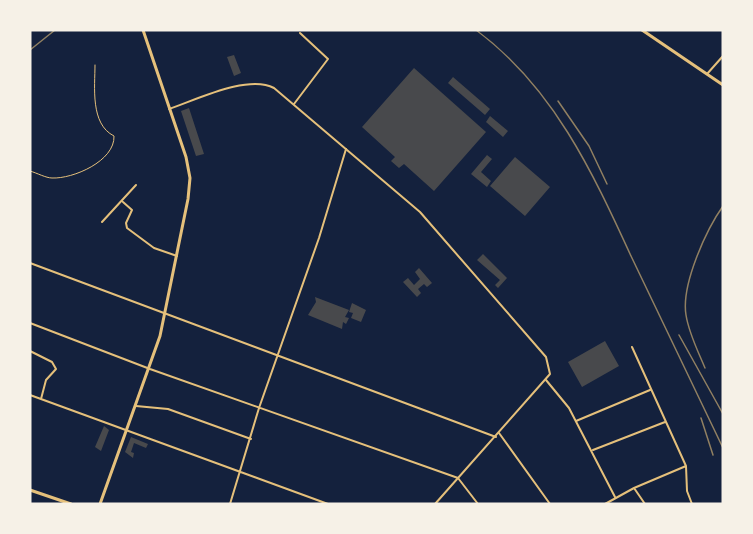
<svg xmlns="http://www.w3.org/2000/svg" width="753" height="534" font-family="'DejaVu Sans',sans-serif">
	<style>
		.building { fill: #48494c }
		.lines { fill: none; stroke-linecap: round; stroke-linejoin: round }
		.service { stroke: #e5c07b; stroke-width: 1 }
		.minor { stroke: #e5c07b; stroke-width: 2 }
		.tertiary { stroke: #e5c07b; stroke-width: 2 }
		.secondary { stroke: #e5c07b; stroke-width: 3 }
		.primary { stroke: #e5c07b; stroke-width: 3 }
		.rail { stroke: #918062; stroke-width: 1.5 }
	</style>
	<rect width="100%" height="100%" fill="#14213d"/>
	<path class="building" d="M 234,55 L 241,73 L 234,76 L 227,57 Z
		M 414,68 L 486,132 L 434,191 L 404,164 L 399,168 L 391,161 L 395,157 L 362,127 Z
		M 453,77 L 490,109 L 485,115 L 448,83 Z
		M 189,108 L 204,154 L 196,156 L 181,111 Z
		M 490,116 L 508,131 L 503,137 L 486,122 Z
		M 487,155 L 492,159 L 481,172 L 491,181 L 487,187 L 471,174 Z
		M 515,157 L 550,187 L 525,216 L 490,186 Z
		M 483,254 L 507,278 L 498,288 L 495,285 L 500,280 L 477,260 Z
		M 419,268 L 432,283 L 427,287 L 424,284 L 418,289 L 421,293 L 417,297 L 403,282 L 408,278 L 414,285 L 420,279 L 415,272 Z
		M 315,297 L 349,310 L 345,317 L 349,318 L 346,324 L 343,322 L 342,329 L 308,315 L 316,302 Z
		M 352,303 L 366,310 L 361,322 L 351,318 L 353,313 L 349,312 Z
		M 605,341 L 619,366 L 582,387 L 568,362 Z
		M 104,426 L 109,430 L 101,451 L 95,447 Z
		M 131,437 L 148,444 L 146,448 L 134,443 L 131,452 L 134,453 L 133,458 L 125,452 Z"/>
	<g class="lines">
		<path class="service" d="M 30,171 C 37,173 46,178 52,178 C 73,179 115,161 114,136 C 90,124 95,87 95,65"/>
		<path class="minor" d="M 707,74 L 723,56
			M 294,104 L 328,59 L 300,33
			M 123,202 L 132,210 L 126,223 L 127,228 L 154,248 L 177,256
			M 102,222 L 136,185
			M 30,263 L 496,437
			M 30,323 L 150,369 L 458,478 L 478,504
			M 632,347 L 686,466 L 687,491 L 692,504
			M 30,351 L 52,362 L 56,369 L 46,380 L 41,399
			M 546,380 L 569,408 L 615,497
			M 30,395 L 328,504
			M 136,406 L 168,409 L 251,439
			M 576,421 L 650,390
			M 499,433 L 550,504
			M 593,450 L 665,422
			M 230,504 L 259,408 L 319,238 L 346,149
			M 605,504 L 634,488
			M 645,504 L 634,488 L 686,466"/>
		<path class="tertiary" d="M 169,109 C 196,100 248,74 274,88 L 420,212 L 546,357 L 550,374 L 435,504"/>
		<path class="secondary" d="M 30,490 L 71,504
			M 100,504 L 160,336 L 188,199 L 190,178 L 186,157 L 143,30"/>
		<path class="primary" d="M 642,30 L 723,85"/>
		<path class="rail" d="M 476,30 C 553,87 592,171 631,256 C 662,320 693,384 723,448
			M 30,50 L 55,30
			M 558,101 L 589,146 L 607,184
			M 679,335 L 723,414
			M 705,368 C 698,351 689,334 686,315 C 681,285 706,230 723,206
			M 701,418 L 713,455"/>
	</g>
	<rect width="753" height="534" fill="none" stroke="#f6f1e7" stroke-width="63"/>
</svg>
